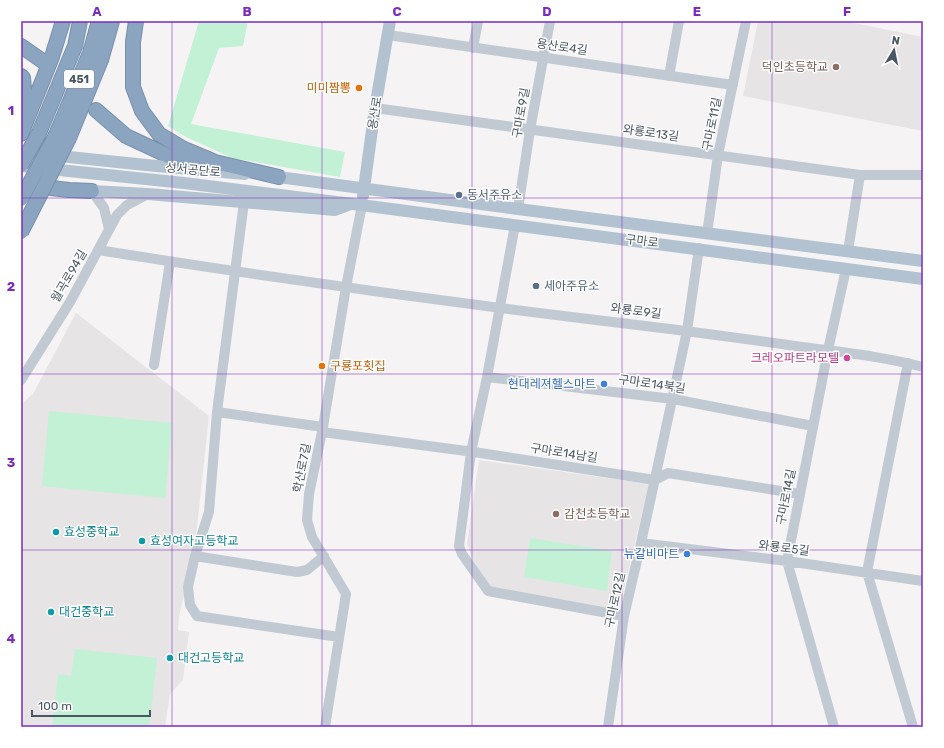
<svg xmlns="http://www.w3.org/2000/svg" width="944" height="748" font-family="Rubik,'Noto Sans KR',sans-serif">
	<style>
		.education { fill: #e6e4e5 }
		.green { fill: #c3f1d5 }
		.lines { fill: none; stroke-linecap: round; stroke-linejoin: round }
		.highway-casing { stroke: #7690ad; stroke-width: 16 }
		.minor { stroke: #c1cad2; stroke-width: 10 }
		.major { stroke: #b3c2d1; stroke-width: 12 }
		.highway { stroke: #8ba5c1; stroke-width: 14 }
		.highway-bridge-casing { stroke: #7690ad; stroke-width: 16; stroke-linecap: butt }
		.highway-bridge { stroke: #8ba5c1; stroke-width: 14 }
		.grid { fill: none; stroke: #7b2cbf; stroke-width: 1; stroke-opacity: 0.55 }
		.education-dot { fill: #8d6e63; stroke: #fff; stroke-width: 1.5 }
		.food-dot { fill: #e8710a; stroke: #fff; stroke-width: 1.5 }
		.service-dot { fill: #5c6f8a; stroke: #fff; stroke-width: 1.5 }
		.hotel-dot { fill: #d1479c; stroke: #fff; stroke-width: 1.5 }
		.shop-dot { fill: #3f7fe0; stroke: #fff; stroke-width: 1.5 }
		.culture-dot { fill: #0f9aa8; stroke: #fff; stroke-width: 1.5 }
		.labels { text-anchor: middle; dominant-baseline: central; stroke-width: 3; stroke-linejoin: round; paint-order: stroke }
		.shield { fill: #fff; stroke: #808990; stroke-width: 1 }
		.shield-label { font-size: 11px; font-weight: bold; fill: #4a5661 }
		.street-label { font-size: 12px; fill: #4a5661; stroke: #fff }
		.education-label { font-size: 12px; fill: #785e54; stroke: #fff; text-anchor: end }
		.food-label { font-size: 12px; fill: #c56008; stroke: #fff; text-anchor: end }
		.service-label { font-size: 12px; fill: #4e5e75; stroke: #fff; text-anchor: start }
		.hotel-label { font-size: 12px; fill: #b23c85; stroke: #fff; text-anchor: end }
		.shop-label { font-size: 12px; fill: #366cbe; stroke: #fff; text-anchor: end }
		.culture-label { font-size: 12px; fill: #0d838f; stroke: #fff; text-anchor: start }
		.neatline { fill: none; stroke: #7b2cbf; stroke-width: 1.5 }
		.grid-label { font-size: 13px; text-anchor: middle; font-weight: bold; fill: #7b2cbf }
	</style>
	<rect width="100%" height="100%" fill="#f5f3f3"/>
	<path class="education" d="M 758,21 L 844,21 L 923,37 L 923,131 L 743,96 Z
		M 76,313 L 209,416 L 197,527 L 191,567 L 179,616 L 178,630 L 189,632 L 183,680 L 170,694 L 165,727 L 21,727 L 21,404 L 33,394 Z
		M 479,460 L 649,484 L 619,610 L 496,591 L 485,582 L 476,569 L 467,544 Z"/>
	<path class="green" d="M 199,21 L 248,21 L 243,46 L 219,48 L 191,124 L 345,152 L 340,177 L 232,158 L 186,137 L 168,126 Z
		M 49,411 L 172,423 L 165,498 L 42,486 Z
		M 530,538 L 612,551 L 607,591 L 524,577 Z
		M 75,649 L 157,658 L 149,727 L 52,727 L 58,674 L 71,676 Z"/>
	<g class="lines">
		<g class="highway-casing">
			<path id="highway" d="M 136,21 L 133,42 L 133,87 L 142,111 L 159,134 L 184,149 L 215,162 L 279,177
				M 21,46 L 44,62
				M 21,76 L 23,78 L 25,101 L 21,111
				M 96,110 L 126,136 L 175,159 L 201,161
				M 39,133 L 75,46 L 80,21
				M 21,134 L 52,57 L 63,21
				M 56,135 L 90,53 L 99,21
				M 69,138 L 101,60 L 112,21
				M 33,186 L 69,190 L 92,191"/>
		</g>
		<path class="minor" d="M 388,35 L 733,85
			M 473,48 L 478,21
			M 669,76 L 679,21
			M 375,108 L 860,175 L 923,175
			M 92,191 L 104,208 L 109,229
			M 518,209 L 530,130 L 550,21
			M 515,225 L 487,377 L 471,452 L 459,546 L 462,554 L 488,591 L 624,616
			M 707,234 L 718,155 L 746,21
			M 98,250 C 261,276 424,299 588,319 C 657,327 726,336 795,346 C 838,352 882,356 923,367
			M 848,251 L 860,175
			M 908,363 L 867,572 L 913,727
			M 154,365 L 170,262
			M 487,377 L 673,399 L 813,426
			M 21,380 L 70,302 L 117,215 L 127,205 L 148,194
			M 217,412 L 244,202
			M 323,427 L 217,412 L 209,512 L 195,556 L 188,587 L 190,605 L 197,616 L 339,637
			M 322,432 L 474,452 L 655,480 L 668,473 L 800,494
			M 641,543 L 787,561 L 923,581
			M 195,556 L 297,572 L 307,570 L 324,556
			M 325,727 L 346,594 L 312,537 L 307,520 L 309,494 L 323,427 L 346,287 L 362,205
			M 608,727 L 624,616 L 641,543 L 687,331 L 699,248
			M 834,727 L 787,561 L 828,350 L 846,269"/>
		<path class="major" d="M 21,152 L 146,165 L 245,174
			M 21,166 L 184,183 L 353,204 L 923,279
			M 271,176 L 518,209 L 923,261
			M 92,191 L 148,194 L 335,210 L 351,204
			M 363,196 L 375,108 L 390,21"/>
		<use href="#highway" class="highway"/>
		<g class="highway-bridge-casing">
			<path id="highway-bridge" d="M 21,165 L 39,133
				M 21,199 L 56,135
				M 21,232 L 69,138"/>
		</g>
		<use href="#highway-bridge" class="highway-bridge"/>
	</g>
	<path class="grid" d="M 172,21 L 172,727M 322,21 L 322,727M 472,21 L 472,727M 622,21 L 622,727M 772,21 L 772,727M 21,198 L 923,198M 21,374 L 923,374M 21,550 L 923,550"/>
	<g class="education-dot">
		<circle cx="836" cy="67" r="4"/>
		<circle cx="556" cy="514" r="4"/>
	</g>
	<g class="food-dot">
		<circle cx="359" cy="88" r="4"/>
		<circle cx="322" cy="366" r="4"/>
	</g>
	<g class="service-dot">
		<circle cx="459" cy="195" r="4"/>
		<circle cx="536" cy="286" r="4"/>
	</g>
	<circle class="hotel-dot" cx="847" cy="358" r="4"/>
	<g class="shop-dot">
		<circle cx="604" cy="384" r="4"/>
		<circle cx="687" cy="554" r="4"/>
	</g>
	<g class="culture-dot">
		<circle cx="56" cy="532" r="4"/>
		<circle cx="142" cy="541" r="4"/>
		<circle cx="51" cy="612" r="4"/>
		<circle cx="170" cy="658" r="4"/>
	</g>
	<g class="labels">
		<rect class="shield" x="64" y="70" width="30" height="18" rx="3"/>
		<g class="shield-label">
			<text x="79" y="79">451</text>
		</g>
		<g class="street-label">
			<text transform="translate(562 47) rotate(8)">용산로4길</text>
			<text transform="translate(375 113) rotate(-81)">용산로</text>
			<text transform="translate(521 113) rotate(-80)">구마로9길</text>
			<text transform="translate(712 124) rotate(-79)">구마로11길</text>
			<text transform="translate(651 133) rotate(8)">와룡로13길</text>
			<text transform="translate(193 170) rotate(5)">성서공단로</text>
			<text transform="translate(642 241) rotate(7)">구마로</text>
			<text transform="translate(69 276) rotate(-60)">월곡로94길</text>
			<text transform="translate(636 311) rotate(7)">와룡로9길</text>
			<text transform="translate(652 384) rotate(8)">구마로14북길</text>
			<text transform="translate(564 453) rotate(9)">구마로14남길</text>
			<text transform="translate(302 468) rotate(-79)">학산로7길</text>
			<text transform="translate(786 497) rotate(-79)">구마로14길</text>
			<text transform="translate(784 548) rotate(7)">와룡로5길</text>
			<text transform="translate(615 600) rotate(-78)">구마로12길</text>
		</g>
		<g class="education-label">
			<text x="828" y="67">덕인초등학교</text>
			<text x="564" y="514" text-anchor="start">감천초등학교</text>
		</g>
		<g class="food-label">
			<text x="351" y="88">미미짬뽕</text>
			<text x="330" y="366" text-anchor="start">구룡포횟집</text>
		</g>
		<g class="service-label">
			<text x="467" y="195">동서주유소</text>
			<text x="544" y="286">세아주유소</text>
		</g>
		<g class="hotel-label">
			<text x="839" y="358">크레오파트라모텔</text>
		</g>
		<g class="shop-label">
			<text x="596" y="384">현대레져헬스마트</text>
			<text x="679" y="554">뉴갈비마트</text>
		</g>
		<g class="culture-label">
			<text x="64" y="532">효성중학교</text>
			<text x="150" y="541">효성여자고등학교</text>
			<text x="59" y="612">대건중학교</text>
			<text x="178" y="658">대건고등학교</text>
		</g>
	</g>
	<rect width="944" height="748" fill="none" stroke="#ffffff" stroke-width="44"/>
	<g transform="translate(894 50) rotate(10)" stroke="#ffffff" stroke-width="3" paint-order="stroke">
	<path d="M0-3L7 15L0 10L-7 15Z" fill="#4a5661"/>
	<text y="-6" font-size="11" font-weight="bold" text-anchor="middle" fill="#4a5661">N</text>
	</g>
	<path d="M32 710v6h118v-6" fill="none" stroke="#4a5661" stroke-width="2"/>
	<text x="38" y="710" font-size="12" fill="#4a5661" stroke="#ffffff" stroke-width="3" paint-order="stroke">100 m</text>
	<rect x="22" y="22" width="900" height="704" class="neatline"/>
	<g class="grid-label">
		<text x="97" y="16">A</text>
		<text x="247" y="16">B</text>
		<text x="397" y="16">C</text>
		<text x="547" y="16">D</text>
		<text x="697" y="16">E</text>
		<text x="847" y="16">F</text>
		<text x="11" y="115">1</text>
		<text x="11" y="291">2</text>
		<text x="11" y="467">3</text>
		<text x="11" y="643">4</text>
	</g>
</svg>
